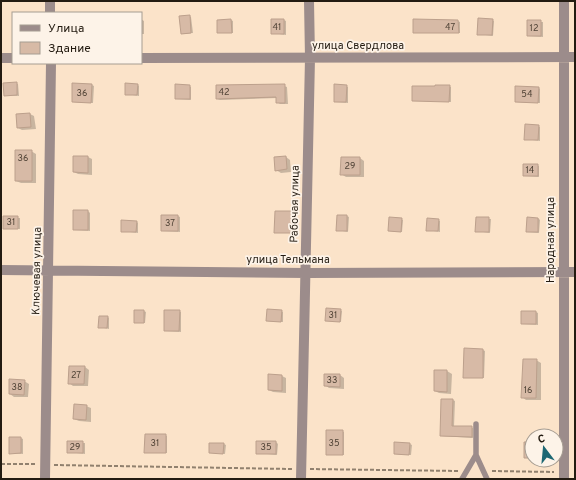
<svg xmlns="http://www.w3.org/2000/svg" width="576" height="480" font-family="Overpass,sans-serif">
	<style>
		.shadow { fill: #0003 }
		.building { fill: #d7baa6; stroke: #bca08c }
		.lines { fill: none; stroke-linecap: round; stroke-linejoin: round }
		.path { stroke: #90806e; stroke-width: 2; stroke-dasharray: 4 2; stroke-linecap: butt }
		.lane { stroke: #9c8c8b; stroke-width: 5.5 }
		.street { stroke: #9c8c8b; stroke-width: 10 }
		.labels { text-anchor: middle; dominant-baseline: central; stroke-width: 3.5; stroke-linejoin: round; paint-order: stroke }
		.number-label { font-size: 9px; fill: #504336 }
		.street-label { font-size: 11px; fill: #231b11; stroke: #fdf3e8 }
	</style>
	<rect width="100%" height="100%" fill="#fbe3c9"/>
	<path class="shadow" d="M 189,16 L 191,17 L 193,33 L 183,34 L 182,33 Z
		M 141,19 L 144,21 L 144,34 L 141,34 Z
		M 231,20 L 233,21 L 233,33 L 218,33 Z
		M 284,20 L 286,21 L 286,35 L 272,33 Z
		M 492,20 L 494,21 L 493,36 L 478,34 Z
		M 458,21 L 460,22 L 460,33 L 414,33 Z
		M 528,21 L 543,22 L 543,37 L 528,36 Z
		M 16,83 L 18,84 L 19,96 L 5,95 Z
		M 92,85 L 94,86 L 93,103 L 73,102 Z
		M 138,85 L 139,86 L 139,96 L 126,94 Z
		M 189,86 L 191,87 L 191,100 L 176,99 Z
		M 284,86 L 287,87 L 288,104 L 280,104 L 277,102 L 277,98 L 220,100 L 217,99 Z
		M 346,86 L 348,87 L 348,103 L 335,102 Z
		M 449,86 L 451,87 L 451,102 L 413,100 Z
		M 539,88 L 540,89 L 540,103 L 516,102 Z
		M 30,114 L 34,116 L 36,129 L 22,130 L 18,128 Z
		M 538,126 L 540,127 L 540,141 L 525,139 Z
		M 31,151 L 36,154 L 36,183 L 21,183 L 16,181 Z
		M 88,157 L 92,159 L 92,175 L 78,174 L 74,172 Z
		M 286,157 L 290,160 L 291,172 L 281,173 L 276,170 Z
		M 360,158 L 364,161 L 364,177 L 346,177 L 341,174 Z
		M 537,165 L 539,166 L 539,177 L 524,176 Z
		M 88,211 L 90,213 L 90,231 L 74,230 Z
		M 294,212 L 296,213 L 296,233 L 275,232 Z
		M 178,216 L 180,217 L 180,232 L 162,231 Z
		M 347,216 L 349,217 L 348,232 L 337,230 Z
		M 4,217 L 20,218 L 20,229 L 4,228 Z
		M 477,218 L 491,219 L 490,233 L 476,231 Z
		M 538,218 L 540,220 L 539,233 L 527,232 Z
		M 401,219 L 403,220 L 402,232 L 389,231 Z
		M 438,220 L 440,221 L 440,232 L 427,230 Z
		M 137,222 L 138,223 L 138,233 L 122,231 Z
		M 340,310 L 342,311 L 341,322 L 326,320 Z
		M 144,311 L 146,312 L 145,323 L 135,322 Z
		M 179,311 L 181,312 L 181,332 L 165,331 Z
		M 281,311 L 283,312 L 283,322 L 267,321 Z
		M 536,312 L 538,313 L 538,325 L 522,324 Z
		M 108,317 L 109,318 L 109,329 L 99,327 Z
		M 483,350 L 485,351 L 484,378 L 464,377 Z
		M 536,360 L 541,363 L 541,400 L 526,400 L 522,397 L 522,383 L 524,383 Z
		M 85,367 L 89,370 L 88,386 L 73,386 L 69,383 Z
		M 435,371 L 447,371 L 452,374 L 451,394 L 439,393 L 435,391 Z
		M 340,375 L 344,378 L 344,389 L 329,388 L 325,385 Z
		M 282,376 L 286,378 L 286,393 L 273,392 L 269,390 Z
		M 24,381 L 29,384 L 28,397 L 14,397 L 10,394 Z
		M 453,400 L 455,401 L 454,427 L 471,427 L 473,428 L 473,438 L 441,436 Z
		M 86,406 L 91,408 L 91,422 L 79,421 L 74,419 Z
		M 342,431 L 344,432 L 344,455 L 327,454 Z
		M 165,435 L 167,436 L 167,453 L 145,452 Z
		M 21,438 L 23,439 L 23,454 L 10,453 Z
		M 68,442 L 85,443 L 85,454 L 68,452 Z
		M 276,442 L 278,444 L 277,455 L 257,453 Z
		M 224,444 L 226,445 L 225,454 L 210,452 Z
		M 410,444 L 412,445 L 411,455 L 395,454 Z"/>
	<path class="building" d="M 190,15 L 191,33 L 181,34 L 179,16 Z
		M 478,18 L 493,19 L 492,35 L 477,35 Z
		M 231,19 L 232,33 L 217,33 L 217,20 Z
		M 271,19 L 284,19 L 284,34 L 271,34 Z
		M 413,19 L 458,20 L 459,33 L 413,33 Z
		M 527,20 L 541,20 L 541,36 L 527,36 Z
		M 17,82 L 17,95 L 4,96 L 3,83 Z
		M 72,83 L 92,84 L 91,103 L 72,102 Z
		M 125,83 L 138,84 L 137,95 L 125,95 Z
		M 175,84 L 190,85 L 190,99 L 175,99 Z
		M 285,84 L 285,103 L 276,103 L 276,97 L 216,99 L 216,85 Z
		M 334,84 L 347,85 L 346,102 L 334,102 Z
		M 435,85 L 450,85 L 449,102 L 412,101 L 412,86 L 435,86 Z
		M 515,86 L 539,87 L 538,103 L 515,102 Z
		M 30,113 L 31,127 L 17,128 L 16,114 Z
		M 525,124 L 539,125 L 538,140 L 524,140 Z
		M 15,150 L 32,150 L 32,181 L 15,181 Z
		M 73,156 L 88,156 L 88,173 L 73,172 Z
		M 286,156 L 287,169 L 275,171 L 274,157 Z
		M 341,157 L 360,157 L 360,175 L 340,175 Z
		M 523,164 L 538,164 L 538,176 L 523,176 Z
		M 73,210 L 88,210 L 88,230 L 73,230 Z
		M 275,211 L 294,211 L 294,233 L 274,233 Z
		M 161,215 L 178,215 L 178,231 L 161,231 Z
		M 337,215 L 347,215 L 347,231 L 336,231 Z
		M 3,216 L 18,216 L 18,229 L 3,229 Z
		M 389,217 L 402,218 L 401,232 L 388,231 Z
		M 476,217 L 489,217 L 489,232 L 475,232 Z
		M 527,217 L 538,218 L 538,232 L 526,232 Z
		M 427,218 L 439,219 L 438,231 L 426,231 Z
		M 121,220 L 137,221 L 136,232 L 121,232 Z
		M 326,308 L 341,309 L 340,322 L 325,321 Z
		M 267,309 L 282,310 L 281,322 L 266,321 Z
		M 134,310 L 144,310 L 144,323 L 134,323 Z
		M 164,310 L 180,310 L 179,331 L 164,331 Z
		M 521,311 L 536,311 L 536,324 L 521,324 Z
		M 99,316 L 108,316 L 107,328 L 98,328 Z
		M 464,348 L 483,349 L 483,378 L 463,378 Z
		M 523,359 L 537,359 L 536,398 L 521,398 Z
		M 69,366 L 85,366 L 84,384 L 68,384 Z
		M 434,370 L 447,370 L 447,392 L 434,391 Z
		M 268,374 L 282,375 L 282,391 L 268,390 Z
		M 324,374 L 340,374 L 340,387 L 324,386 Z
		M 9,379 L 25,380 L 24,395 L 9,394 Z
		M 441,399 L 453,399 L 452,426 L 472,426 L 472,437 L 440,436 Z
		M 74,404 L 87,405 L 86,420 L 73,419 Z
		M 326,430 L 343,430 L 343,455 L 326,455 Z
		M 145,434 L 166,434 L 166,453 L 144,453 Z
		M 9,437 L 21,437 L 21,453 L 9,454 Z
		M 67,441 L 83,441 L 83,453 L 67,453 Z
		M 256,441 L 276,441 L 276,454 L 256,454 Z
		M 394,442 L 410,443 L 409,455 L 394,454 Z
		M 524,442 L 532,442 L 532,458 L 524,458 Z
		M 209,443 L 224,443 L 223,454 L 209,453 Z"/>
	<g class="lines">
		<path class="path" d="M 1,464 L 36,464
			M 54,465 L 292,469
			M 310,469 L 458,471
			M 492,471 L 554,472"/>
		<path class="lane" d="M 476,424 L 476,455
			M 462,479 L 476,455 L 487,479"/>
		<path class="street" d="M 50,1 L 50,13
			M 1,58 L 13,58
			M 141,58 L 575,57
			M 1,270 L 306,273 L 575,272
			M 45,479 L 51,63
			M 301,479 L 310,58 L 309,1
			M 564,479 L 564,1"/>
	</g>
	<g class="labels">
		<g class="number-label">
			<text x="277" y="27">41</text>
			<text x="450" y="27">47</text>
			<text x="534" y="28">12</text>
			<text x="224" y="92">42</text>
			<text x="82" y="93">36</text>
			<text x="527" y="94">54</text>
			<text x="23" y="158">36</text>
			<text x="350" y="166">29</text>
			<text x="530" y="170">14</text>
			<text x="11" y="222">31</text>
			<text x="170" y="223">37</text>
			<text x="333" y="315">31</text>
			<text x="76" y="375">27</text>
			<text x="332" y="380">33</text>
			<text x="17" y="387">38</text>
			<text x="528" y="390">16</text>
			<text x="155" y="443">31</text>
			<text x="334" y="443">35</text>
			<text x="75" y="447">29</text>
			<text x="266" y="447">35</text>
		</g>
		<g class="street-label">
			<text x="358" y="46">улица Свердлова</text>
			<text transform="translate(295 204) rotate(-89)">Рабочая улица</text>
			<text transform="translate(551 240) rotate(-90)">Народная улица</text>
			<text x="288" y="260">улица Тельмана</text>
			<text transform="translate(37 271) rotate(-89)">Ключевая улица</text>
		</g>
	</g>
	<rect width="576" height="480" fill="none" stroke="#231b11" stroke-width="4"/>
	<rect x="12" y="12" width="130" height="52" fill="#fdf3e8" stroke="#a69d92"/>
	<rect x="20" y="25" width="20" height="6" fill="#9c8c8b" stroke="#a69d92"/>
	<text x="48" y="32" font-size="12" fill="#231b11">Улица</text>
	<rect x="20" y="42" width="20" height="12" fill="#d7baa6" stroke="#a69d92"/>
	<text x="48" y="52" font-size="12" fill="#231b11">Здание</text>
	<g transform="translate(544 448) rotate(344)"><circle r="19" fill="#fdf3e8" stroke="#a69d92"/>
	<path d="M0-3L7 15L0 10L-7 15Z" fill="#1d6773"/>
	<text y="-6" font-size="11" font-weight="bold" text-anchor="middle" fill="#231b11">С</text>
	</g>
</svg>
